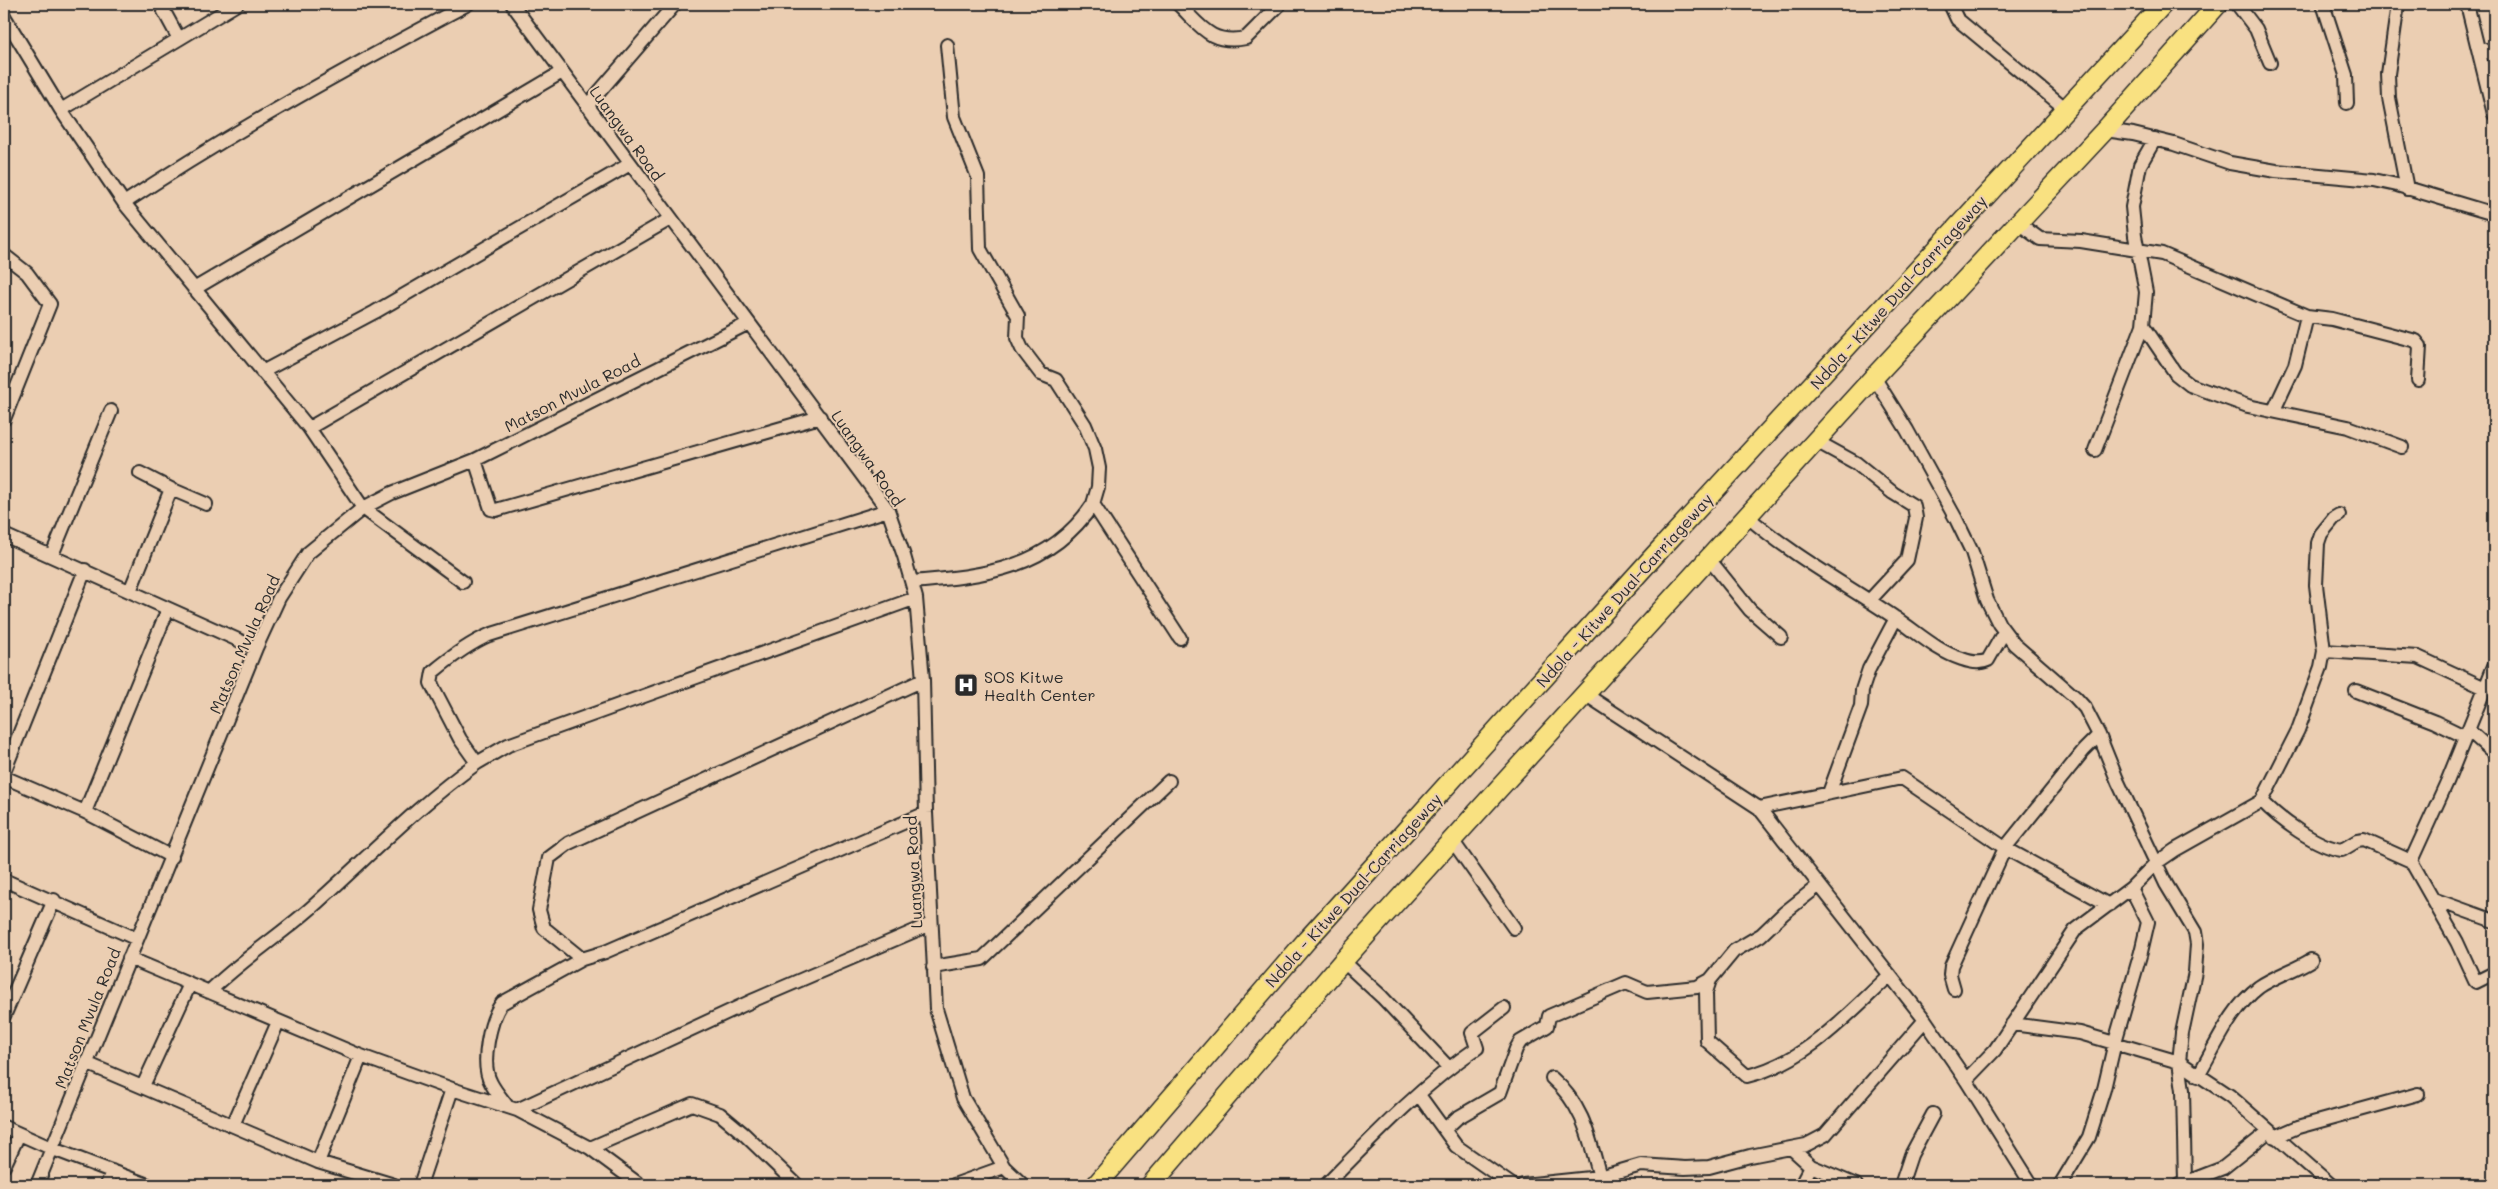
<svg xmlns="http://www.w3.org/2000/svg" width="2498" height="1189" font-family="Mali,sans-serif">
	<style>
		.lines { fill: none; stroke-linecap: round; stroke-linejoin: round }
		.minor-casing { stroke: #2b2b2b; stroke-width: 16 }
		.highway-casing { stroke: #2b2b2b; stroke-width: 22 }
		.minor { stroke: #ebceb2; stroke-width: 12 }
		.highway { stroke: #f9e181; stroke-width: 19 }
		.labels { text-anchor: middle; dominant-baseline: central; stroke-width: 4; stroke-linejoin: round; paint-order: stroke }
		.street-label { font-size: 16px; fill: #2b2b2b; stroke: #ebceb2 }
		.poi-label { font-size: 16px; fill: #2b2b2b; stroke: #ebceb2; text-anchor: start }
	</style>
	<rect width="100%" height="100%" fill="#ebceb2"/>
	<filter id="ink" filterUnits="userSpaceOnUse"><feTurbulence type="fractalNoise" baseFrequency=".02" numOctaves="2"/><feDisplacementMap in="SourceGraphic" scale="10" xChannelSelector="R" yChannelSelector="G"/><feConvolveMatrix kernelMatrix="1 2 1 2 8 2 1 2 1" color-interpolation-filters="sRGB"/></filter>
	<g filter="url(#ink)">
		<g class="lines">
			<g class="minor-casing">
				<path id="minor" d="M 160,4 L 179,39
					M 512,4 L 888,510 L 904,556 L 916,598 L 923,680 L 926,813 L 936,1009 L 963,1098 L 1004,1167 L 1023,1185
					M 1178,4 C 1201,26 1210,45 1246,38 L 1280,4
					M 1950,4 L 1957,19 L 2066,109
					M 2237,4 L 2256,29 L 2270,63
					M 2323,4 L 2346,75 L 2347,103
					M 2398,4 L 2388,74 L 2389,98 L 2407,189
					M 2467,4 L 2494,114
					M 4,16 L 61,110 L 124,203 L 309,428 L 363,508 L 463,582
					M 947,45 L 954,117 L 978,177 L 980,249 L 1018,316 L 1017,338 L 1022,349 L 1041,374 L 1056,380 L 1085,425 L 1095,449 L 1099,468 L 1098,487 L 1093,504
					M 2478,47 L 2494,55
					M 587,106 L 675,4
					M 61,110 L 237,4
					M 2105,130 L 2133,134 L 2174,144 L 2230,163 L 2276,171 L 2374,180 L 2397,185 L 2494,214
					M 124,203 C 235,130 351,66 468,4
					M 2018,223 L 2040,239 L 2081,241 L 2162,254 L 2307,316 L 2332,319 L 2416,341 L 2420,346 L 2418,380
					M 4,255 L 27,273 L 50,304 L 4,419
					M 194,289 L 562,72
					M 2143,325 L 2176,374 L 2190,385 L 2248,406 L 2348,427 L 2402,447
					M 262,372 L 375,312 L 630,164
					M 1874,377 L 1907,430 L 1956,519 L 1972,552 L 1987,600 L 1999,624 L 2014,644 L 2075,697 L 2085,708 L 2099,735 L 2118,782 L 2166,884 L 2195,932 L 2197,944 L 2195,972 L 2182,1033 L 2179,1062 L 2183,1090 L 2185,1182
					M 2274,410 L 2295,365 L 2307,316
					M 309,428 L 670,219
					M 1816,441 L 1856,463 L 1893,493 L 1914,506 L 1916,518 L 1907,560 L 1869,601
					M 2095,450 L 2143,325 L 2146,292 L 2135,236 L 2132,207 L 2140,165 L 2155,139
					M 475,460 L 491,509 L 496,510 L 820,417
					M 171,489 L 206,504
					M 888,510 L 489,635 C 468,644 451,657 433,672 L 431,683 L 435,691 L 460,739 L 477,763 L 508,745 L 916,598
					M 1748,517 C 1793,556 1845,584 1894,617 C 1916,631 1936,651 1962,659 C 1970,662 1980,664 1988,660 L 2004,632
					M 4,535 L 256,648
					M 52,555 L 111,411
					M 1709,559 L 1750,610 L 1781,637
					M 913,582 C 984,576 1050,569 1093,504 L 1180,638
					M 130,591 L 171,489 L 140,473
					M 2324,651 L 2418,657 L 2485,688
					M 2356,691 L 2435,722 L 2466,737
					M 1585,694 L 1759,808 L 1925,1020 L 1966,1080 L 2032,1185
					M 2468,730 L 2494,753
					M 4,772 L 85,570
					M 4,777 L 85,812 L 172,857
					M 1829,793 L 1861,706 L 1862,690 L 1869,669 L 1896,618
					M 2262,801 C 2279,819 2317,847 2342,850 L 2357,841 L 2364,840 L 2411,861 L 2457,942 L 2475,981 L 2478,981 L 2476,982 L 2494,973
					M 1759,808 L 1902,778 L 2005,848 L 2109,905
					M 85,812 L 168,609
					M 1452,840 L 1514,928
					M 2411,861 L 2447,782 L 2494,666
					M 4,880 L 137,939
					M 2433,899 L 2494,921
					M 129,958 L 361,1056 L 452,1089 L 517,1110 L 590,1148 L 640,1185
					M 582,959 L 544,928 L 539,910 L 549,858 L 569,843 L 923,680
					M 1343,961 L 1382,997 L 1449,1068
					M 933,967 L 982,959 L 1169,781
					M 1710,980 L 1706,992 L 1707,1041 L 1747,1076 C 1806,1062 1847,1015 1890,975
					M 1954,989 L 1950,975 L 1951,966 L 2005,848 L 2084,750 L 2099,735
					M 209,992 C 240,961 278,937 311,908 C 366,859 417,806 477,763
					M 4,1016 L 54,900
					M 2012,1024 L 2080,1033 L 2179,1062 L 2230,1096 L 2331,1185
					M 86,1063 L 318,1162 L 394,1185
					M 2198,1076 C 2216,1046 2231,1008 2259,987 C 2275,976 2295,970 2311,960
					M 1552,1078 C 1584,1106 1589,1138 1600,1177
					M 1966,1080 L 1995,1050 L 2076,929 L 2131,888 L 2156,863 L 2175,850 L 2262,801 L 2298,730 L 2321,667 L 2324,651 L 2316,585 L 2318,543 L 2321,534 L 2334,518 L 2339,515
					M 143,1086 L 190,984
					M 1419,1095 L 1456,1146 L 1512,1185
					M 507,1106 C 502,1099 495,1091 491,1083 C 480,1064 490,1019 502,1003 L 582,959 L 605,952 L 926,813
					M 517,1110 L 754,1000 L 931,924
					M 233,1125 L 278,1022
					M 4,1127 L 53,1149 L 148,1185
					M 1445,1129 L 1457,1118 L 1500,1093 L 1516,1049 L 1520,1042 L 1547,1026 L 1549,1016 L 1626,983 L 1647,992 L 1697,987 L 1710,980 L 1734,951 L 1761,935 L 1784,913 L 1818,886
					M 2275,1137 L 2298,1127 L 2418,1094
					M 590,1148 L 692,1104 L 720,1114 L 744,1134 L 797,1185
					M 1791,1148 L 1811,1166 L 1856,1185
					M 318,1162 L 361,1056
					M 4,1166 L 19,1134
					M 37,1185 L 256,648 L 279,598 L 308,553 L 363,508 L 392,493 L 475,460 L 749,323
					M 107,1185 L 112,1171
					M 420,1185 L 452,1089
					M 954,1185 L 1004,1167
					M 1326,1185 C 1373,1137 1421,1086 1477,1048 L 1472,1033 L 1504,1008
					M 1523,1185 L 1600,1177 L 1641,1165 L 1685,1168 L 1709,1167 L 1750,1156 L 1806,1145 L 1825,1135 L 1925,1020
					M 1801,1185 L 1811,1166
					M 1901,1185 L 1911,1155 L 1933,1114
					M 2060,1185 L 2089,1137 L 2104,1089 L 2115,1042 L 2141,952 L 2148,922 L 2131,888
					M 2179,1185 L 2223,1168 L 2268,1132"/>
			</g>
			<g class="highway-casing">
				<path id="highway" d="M 1096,1185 L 1307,940 L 1654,556 L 2163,4
					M 1151,1185 L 1343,961 L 1462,829 L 1874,377 L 2105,130 L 2218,4"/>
			</g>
			<use href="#minor" class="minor"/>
			<use href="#highway" class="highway"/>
		</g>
	</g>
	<defs>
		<g id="hospital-square" transform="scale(1.25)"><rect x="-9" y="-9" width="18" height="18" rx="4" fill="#2b2b2b" stroke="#ebceb2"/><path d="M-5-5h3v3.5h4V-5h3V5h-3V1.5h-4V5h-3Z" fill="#fff"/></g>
	</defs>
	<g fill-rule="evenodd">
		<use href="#hospital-square" x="966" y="685"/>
	</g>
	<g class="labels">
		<g class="street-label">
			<text transform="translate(627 133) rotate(54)">Luangwa Road</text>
			<text transform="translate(1898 292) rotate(-48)">Ndola - Kitwe Dual-Carriageway</text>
			<text transform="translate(572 393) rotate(-27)">Matson Mvula Road</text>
			<text transform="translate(868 458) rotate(55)">Luangwa Road</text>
			<text transform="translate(1624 590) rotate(-48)">Ndola - Kitwe Dual-Carriageway</text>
			<text transform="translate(244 644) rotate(-66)">Matson Mvula Road</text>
			<text transform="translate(913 872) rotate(-93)">Luangwa Road</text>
			<text transform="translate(1353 890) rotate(-48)">Ndola - Kitwe Dual-Carriageway</text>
			<text transform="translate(87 1018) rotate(-68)">Matson Mvula Road</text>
		</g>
		<g class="poi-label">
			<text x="984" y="676">SOS Kitwe<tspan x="984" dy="18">Health Center</tspan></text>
		</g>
	</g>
	<rect width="2498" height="1189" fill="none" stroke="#ebceb2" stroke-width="20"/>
	<rect x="10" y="10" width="2478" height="1169" fill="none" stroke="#2b2b2b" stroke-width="2" filter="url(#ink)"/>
</svg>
